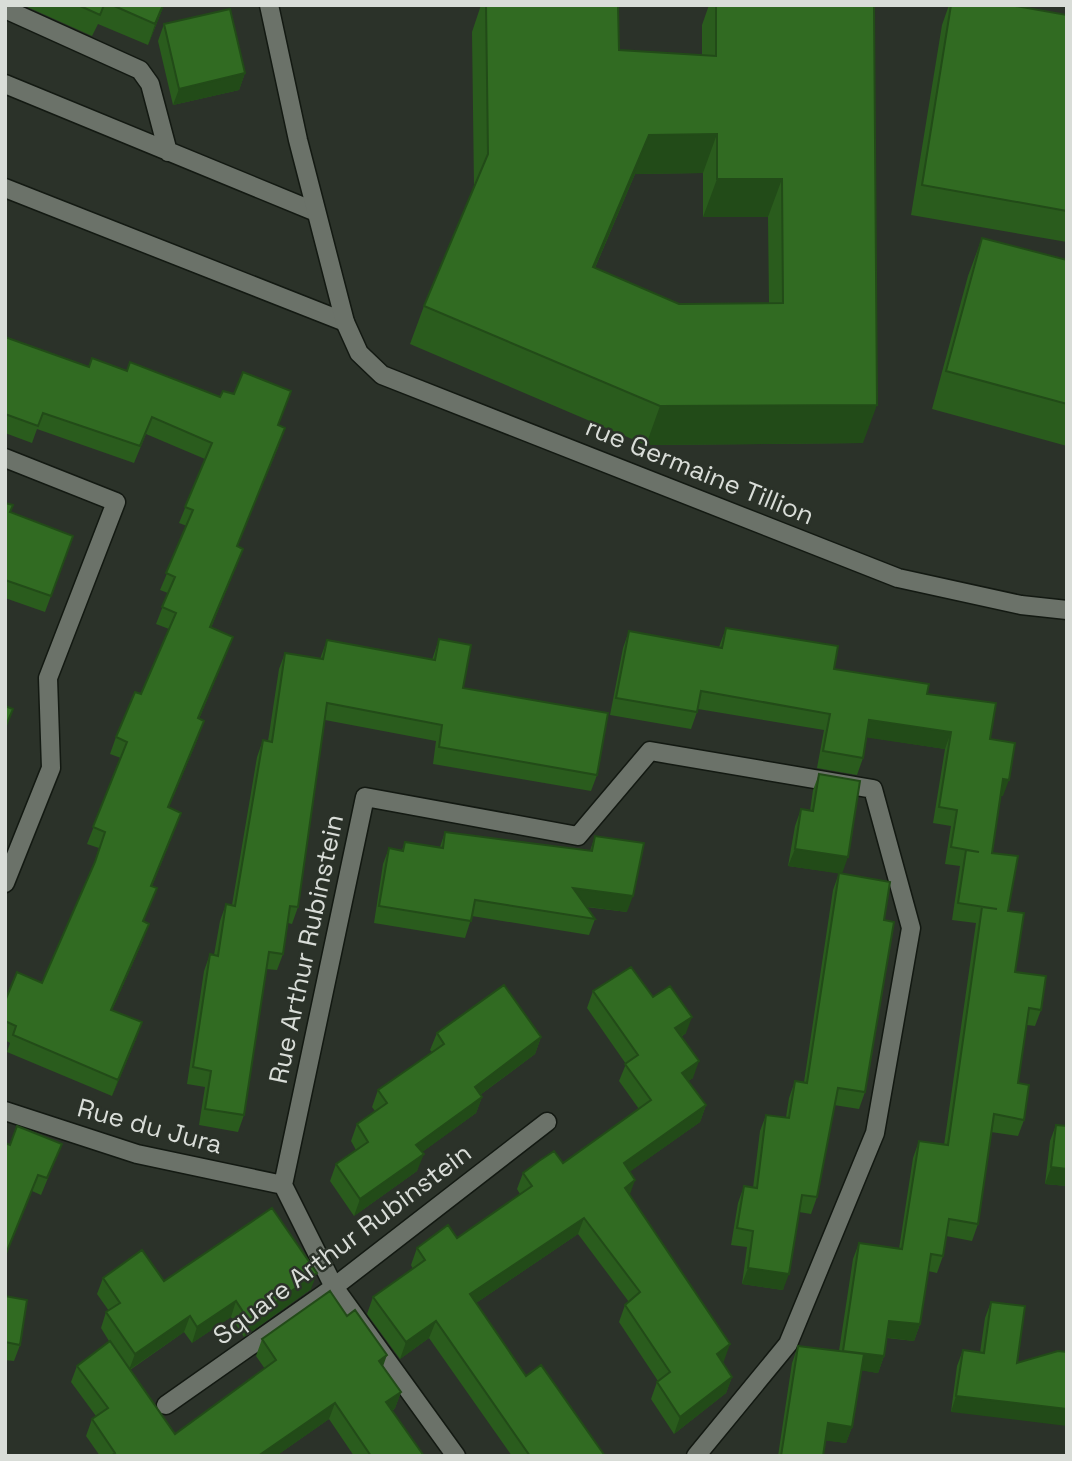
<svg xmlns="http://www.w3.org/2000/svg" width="1072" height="1461" font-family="'Space Grotesk',sans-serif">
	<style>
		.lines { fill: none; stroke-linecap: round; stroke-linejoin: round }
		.lane-casing { stroke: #131912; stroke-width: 21 }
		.street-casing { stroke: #131912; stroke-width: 21 }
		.lane { stroke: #6b7269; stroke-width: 18 }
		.street { stroke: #6b7269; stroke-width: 18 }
		.wall { fill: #2a5c1d; fill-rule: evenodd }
		.shaded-wall { fill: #224b18 }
		.building { fill: #316b22; stroke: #224b18; stroke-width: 2; fill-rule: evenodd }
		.labels { text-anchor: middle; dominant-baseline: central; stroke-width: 5; stroke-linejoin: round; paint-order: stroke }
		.street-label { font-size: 26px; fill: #d9ddd8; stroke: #2b3229 }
	</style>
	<rect width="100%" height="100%" fill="#2b3229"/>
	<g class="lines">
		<g class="lane-casing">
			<path id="lane" d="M 5,9 L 140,70 L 150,84 L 168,152
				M 5,84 L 316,212
				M 5,188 L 345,322"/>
		</g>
		<g class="street-casing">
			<path id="street" d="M 269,5 L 298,140 L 345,322 L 359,353 L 382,375 L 898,578 L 1021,605 L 1067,610
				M 5,458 L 116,502 L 48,678 L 51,768 L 5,883
				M 5,1111 L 137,1154 L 283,1185
				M 166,1405 L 334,1287 L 547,1122
				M 456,1456 L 334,1287 L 283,1185 L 365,797 L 578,836 L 650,751 L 873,789 L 911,928 L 875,1133 L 788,1344 L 696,1456"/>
		</g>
		<use href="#lane" class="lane"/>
		<use href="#street" class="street"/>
	</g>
	<path class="wall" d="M 23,5 L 164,5 L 148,45 L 98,24 L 92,36 Z
		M 481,5 L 618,5 L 619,50 L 702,55 L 702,25 L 709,5 L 874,5 L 863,443 L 646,445 L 410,344 L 424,306 L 474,187 L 472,32 ZM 703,173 L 703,217 L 768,217 L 769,303 L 679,304 L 595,268 L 635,174 Z
		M 949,5 L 1010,5 L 1067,15 L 1067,242 L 911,215 L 942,25 Z
		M 164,24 L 245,73 L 239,90 L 173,105 L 158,41 Z
		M 982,238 L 1067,260 L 1067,446 L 932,409 L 968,276 Z
		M 5,337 L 89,367 L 278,425 L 279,445 L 237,546 L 243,549 L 211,628 L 233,637 L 199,719 L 198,738 L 168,808 L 175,829 L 152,886 L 157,888 L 143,921 L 143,940 L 112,1010 L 136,1039 L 112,1096 L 7,1052 L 10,1043 L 5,1040 L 5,1001 L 42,983 L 93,867 L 99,848 L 87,844 L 121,758 L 110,754 L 116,737 L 141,694 L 169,629 L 156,624 L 168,593 L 160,590 L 187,526 L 179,523 L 205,459 L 146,434 L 134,463 L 37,429 L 32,443 L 5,433 Z
		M 5,503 L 10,512 L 73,536 L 45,612 L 5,598 Z
		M 726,628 L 834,669 L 927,694 L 990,739 L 1003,796 L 1000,796 L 992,853 L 1008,911 L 1015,972 L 1041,1010 L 1035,1026 L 1027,1025 L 1018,1083 L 1024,1120 L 1018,1136 L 991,1132 L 978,1224 L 972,1241 L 946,1236 L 943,1256 L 937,1273 L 928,1271 L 920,1324 L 914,1341 L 887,1338 L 884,1356 L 878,1373 L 861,1370 L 852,1427 L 846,1443 L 825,1440 L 823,1456 L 778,1456 L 792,1363 L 798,1346 L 839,1351 L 853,1259 L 859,1243 L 899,1249 L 913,1158 L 919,1141 L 944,1145 L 976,923 L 952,920 L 960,866 L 945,864 L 951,826 L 933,823 L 945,749 L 867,737 L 863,758 L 857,775 L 817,768 L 824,730 L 698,709 L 691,729 L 610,715 L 623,648 L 629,631 L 719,647 Z
		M 439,639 L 463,688 L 597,775 L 591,791 L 433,764 L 436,741 L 325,720 L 298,907 L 292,924 L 288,923 L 283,954 L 277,970 L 266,969 L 244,1115 L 238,1132 L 199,1125 L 205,1087 L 187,1084 L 204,971 L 210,954 L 214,955 L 220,921 L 226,904 L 232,905 L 257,757 L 263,740 L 268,741 L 279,669 L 285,653 L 320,659 L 327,640 L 432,660 Z
		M 819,774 L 842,873 L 884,920 L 865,1092 L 859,1109 L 834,1105 L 817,1197 L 811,1214 L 799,1212 L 783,1290 L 742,1284 L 747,1247 L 731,1245 L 738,1203 L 744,1186 L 753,1188 L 760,1131 L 766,1115 L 786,1117 L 789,1098 L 795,1081 L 804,1082 L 833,890 L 839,873 L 788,866 L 795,826 L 801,809 L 810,811 L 813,790 Z
		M 445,832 L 590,851 L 595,836 L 627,912 L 586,907 L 595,919 L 589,935 L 472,916 L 465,938 L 374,923 L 383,864 L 389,848 L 402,850 L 405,842 L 440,847 Z
		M 593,991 L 653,997 L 686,1033 L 681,1037 L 693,1078 L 688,1081 L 706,1105 L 700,1122 L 629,1172 L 630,1195 L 724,1361 L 722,1362 L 732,1377 L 726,1393 L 674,1434 L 651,1399 L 657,1382 L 658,1381 L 619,1322 L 625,1305 L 629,1302 L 578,1234 L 476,1303 L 526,1376 L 605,1456 L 512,1456 L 429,1338 L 400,1359 L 367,1314 L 373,1297 L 413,1269 L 411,1265 L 417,1248 L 457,1238 L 520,1194 L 517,1189 L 523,1173 L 563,1163 L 639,1109 L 619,1081 L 626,1064 L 587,1008 Z
		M 437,1033 L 541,1037 L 535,1054 L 480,1095 L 482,1097 L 476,1113 L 422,1152 L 417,1171 L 354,1216 L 330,1181 L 336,1164 L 356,1150 L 351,1141 L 357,1124 L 375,1111 L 372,1107 L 378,1090 L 432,1052 L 430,1050 Z
		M 1056,1125 L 1067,1126 L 1067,1186 L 1045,1184 L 1050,1141 Z
		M 62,1144 L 41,1195 L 32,1191 L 10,1145 Z
		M 103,1278 L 164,1281 L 311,1289 L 244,1337 L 231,1317 L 192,1343 L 184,1332 L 130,1370 L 175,1434 L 265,1369 L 256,1356 L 262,1339 L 383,1366 L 401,1392 L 395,1408 L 392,1411 L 424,1456 L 354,1456 L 329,1419 L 276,1456 L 100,1456 L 86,1436 L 92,1419 L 96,1416 L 71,1382 L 77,1366 L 109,1341 L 101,1328 L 106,1312 L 109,1311 L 97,1294 Z
		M 5,1296 L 20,1345 L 14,1361 L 5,1360 Z
		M 991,1302 L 1017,1363 L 951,1412 L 957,1366 L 963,1350 L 980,1353 L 985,1318 Z"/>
	<path class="shaded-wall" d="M 163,5 L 164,5 L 148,45 L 155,24 Z
		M 245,73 L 239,90 L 173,105 L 179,89 Z
		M 717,134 L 703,173 L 635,174 L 579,305 L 593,267 L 649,135 Z
		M 717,179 L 782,179 L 768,217 L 703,217 Z
		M 877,405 L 863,443 L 646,445 L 660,406 Z
		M 243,549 L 237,565 L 204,644 L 210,627 Z
		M 233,637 L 227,653 L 192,735 L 198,718 Z
		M 869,720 L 951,732 L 945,749 L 863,737 Z
		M 204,721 L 198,738 L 162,824 L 168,807 Z
		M 1003,779 L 1009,780 L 1003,796 L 997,795 Z
		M 795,849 L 848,857 L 842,874 L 788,866 Z
		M 573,888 L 633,896 L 627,912 L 567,904 Z
		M 149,924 L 143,940 L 105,1026 L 111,1010 Z
		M 692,1017 L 686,1033 L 669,1045 L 675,1028 Z
		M 142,1022 L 136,1039 L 112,1096 L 118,1080 Z
		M 541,1037 L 535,1054 L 469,1103 L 475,1087 Z
		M 699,1061 L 693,1078 L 676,1090 L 682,1073 Z
		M 482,1097 L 476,1113 L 410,1161 L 416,1145 Z
		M 706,1105 L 700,1122 L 618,1180 L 624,1163 Z
		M 424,1154 L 417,1171 L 354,1216 L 360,1199 Z
		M 1051,1167 L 1067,1169 L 1067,1186 L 1045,1184 Z
		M 635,1180 L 629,1197 L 625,1188 Z
		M 584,1218 L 578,1234 L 464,1311 L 470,1294 Z
		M 748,1268 L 789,1274 L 783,1290 L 742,1284 Z
		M 317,1273 L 311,1289 L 244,1337 L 249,1321 Z
		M 236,1301 L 231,1317 L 192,1343 L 197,1327 Z
		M 190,1316 L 184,1332 L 129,1370 L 135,1354 Z
		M 436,1321 L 429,1338 L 400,1359 L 406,1342 Z
		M 889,1321 L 920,1324 L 914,1341 L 883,1337 Z
		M 730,1344 L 724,1361 L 711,1371 L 717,1354 Z
		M 843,1351 L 884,1356 L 878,1373 L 837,1367 Z
		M 387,1355 L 381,1372 L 379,1361 Z
		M 732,1377 L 726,1393 L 674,1434 L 680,1417 Z
		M 401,1392 L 395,1408 L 380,1419 L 386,1402 Z
		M 956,1396 L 1067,1409 L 1067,1426 L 951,1412 Z
		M 335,1403 L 329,1419 L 276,1456 L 258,1456 Z
		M 828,1423 L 852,1427 L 846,1443 L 821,1440 Z"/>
	<path class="building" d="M 78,5 L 104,5 L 100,15 Z
		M 112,5 L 163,5 L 155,24 Z
		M 486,5 L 618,5 L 619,50 L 716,56 L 716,5 L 874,5 L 877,405 L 660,406 L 424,306 L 488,154 ZM 717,134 L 717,179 L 782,179 L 783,303 L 679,304 L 593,267 L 649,135 Z
		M 951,5 L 1010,5 L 1067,15 L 1067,211 L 922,185 Z
		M 230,9 L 245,73 L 179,89 L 164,24 Z
		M 982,238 L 1067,260 L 1067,404 L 946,371 Z
		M 5,337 L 89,367 L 92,358 L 127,371 L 130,362 L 220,397 L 223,391 L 234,394 L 243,372 L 291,391 L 278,425 L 285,428 L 237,546 L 243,549 L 210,627 L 233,637 L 198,718 L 204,721 L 168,807 L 181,813 L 151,886 L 157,888 L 143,921 L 149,924 L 111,1010 L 142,1022 L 118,1080 L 13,1035 L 16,1026 L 5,1021 L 5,1001 L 17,972 L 42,983 L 95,862 L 105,832 L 93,827 L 127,742 L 116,737 L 135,692 L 141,694 L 176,613 L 162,607 L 175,577 L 166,573 L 193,510 L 185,507 L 212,443 L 152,417 L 140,446 L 43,413 L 38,426 L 5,414 Z
		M 5,503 L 13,505 L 10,512 L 73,536 L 51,596 L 5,580 Z
		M 726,628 L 838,646 L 834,669 L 929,684 L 927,694 L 996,703 L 990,739 L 1015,743 L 1009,780 L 1003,779 L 992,853 L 1018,856 L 1008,911 L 1024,913 L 1015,972 L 1046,976 L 1041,1010 L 1029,1008 L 1018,1083 L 1029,1085 L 1024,1120 L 994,1114 L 978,1224 L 949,1219 L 943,1256 L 931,1254 L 920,1324 L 889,1321 L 884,1356 L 843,1351 L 859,1243 L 902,1249 L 919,1141 L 948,1145 L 982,907 L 997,909 L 958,903 L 966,850 L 979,852 L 951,847 L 957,810 L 939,807 L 951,732 L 869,720 L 863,758 L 823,751 L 830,714 L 701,691 L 697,712 L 616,698 L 629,631 L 722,648 Z
		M 439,639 L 471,645 L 463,688 L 608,713 L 597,775 L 439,747 L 442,725 L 327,703 L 298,907 L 290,906 L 283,954 L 269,952 L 244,1115 L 205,1109 L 211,1071 L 193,1067 L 210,954 L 218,956 L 226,904 L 235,906 L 263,740 L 272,742 L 285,653 L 323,659 L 327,640 L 435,660 Z
		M 5,706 L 13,709 L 5,728 Z
		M 819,774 L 860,781 L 848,857 L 795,849 L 801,809 L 813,811 Z
		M 445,832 L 592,851 L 595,836 L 644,843 L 633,896 L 573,888 L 595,919 L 475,900 L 471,921 L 379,906 L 389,848 L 403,851 L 405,842 L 443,848 Z
		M 839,873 L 890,882 L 884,920 L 894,922 L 865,1092 L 838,1088 L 817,1197 L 802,1195 L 789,1274 L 748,1268 L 753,1231 L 737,1228 L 744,1186 L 757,1188 L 766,1115 L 789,1118 L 795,1081 L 807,1083 Z
		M 631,967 L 653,997 L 670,986 L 692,1017 L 675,1028 L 699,1061 L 682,1073 L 706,1105 L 624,1163 L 635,1180 L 625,1188 L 730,1344 L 717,1354 L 732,1377 L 680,1417 L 657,1382 L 670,1372 L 625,1305 L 640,1292 L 584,1218 L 470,1294 L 526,1376 L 541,1365 L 605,1456 L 530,1456 L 436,1321 L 406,1342 L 373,1297 L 425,1260 L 417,1248 L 448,1225 L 457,1238 L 532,1186 L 523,1173 L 539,1161 L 554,1151 L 563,1163 L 651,1100 L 625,1064 L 638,1055 L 593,991 Z
		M 504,985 L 541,1037 L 475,1087 L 482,1097 L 416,1145 L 424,1154 L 360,1199 L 336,1164 L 368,1142 L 357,1124 L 387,1103 L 378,1090 L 444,1044 L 437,1033 Z
		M 1056,1125 L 1067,1126 L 1067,1169 L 1051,1167 Z
		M 17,1126 L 62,1144 L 47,1178 L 38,1175 L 5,1256 L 5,1143 L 10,1145 Z
		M 272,1208 L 317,1273 L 249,1321 L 236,1301 L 197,1327 L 190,1316 L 135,1354 L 106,1312 L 120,1303 L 103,1278 L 142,1250 L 164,1281 Z
		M 330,1291 L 347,1316 L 355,1310 L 387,1355 L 379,1361 L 401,1392 L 386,1402 L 424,1456 L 371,1456 L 335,1403 L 258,1456 L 111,1456 L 115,1453 L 92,1419 L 108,1408 L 77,1366 L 110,1341 L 175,1434 L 276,1360 L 262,1339 Z
		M 5,1296 L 27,1300 L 20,1345 L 5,1342 Z
		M 991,1302 L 1025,1306 L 1017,1363 L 1058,1351 L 1067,1352 L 1067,1409 L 956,1396 L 963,1350 L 984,1353 Z
		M 798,1346 L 864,1354 L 852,1427 L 828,1423 L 823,1456 L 781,1456 Z"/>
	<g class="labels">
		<g class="street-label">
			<text transform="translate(700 471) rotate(22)">rue Germaine Tillion</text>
			<text transform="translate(306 949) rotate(-78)">Rue Arthur Rubinstein</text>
			<text transform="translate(150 1126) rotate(15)">Rue du Jura</text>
			<text transform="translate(342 1244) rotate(-37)">Square Arthur Rubinstein</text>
		</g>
	</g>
	<rect width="1072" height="1461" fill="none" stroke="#d9ddd8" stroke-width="14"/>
</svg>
